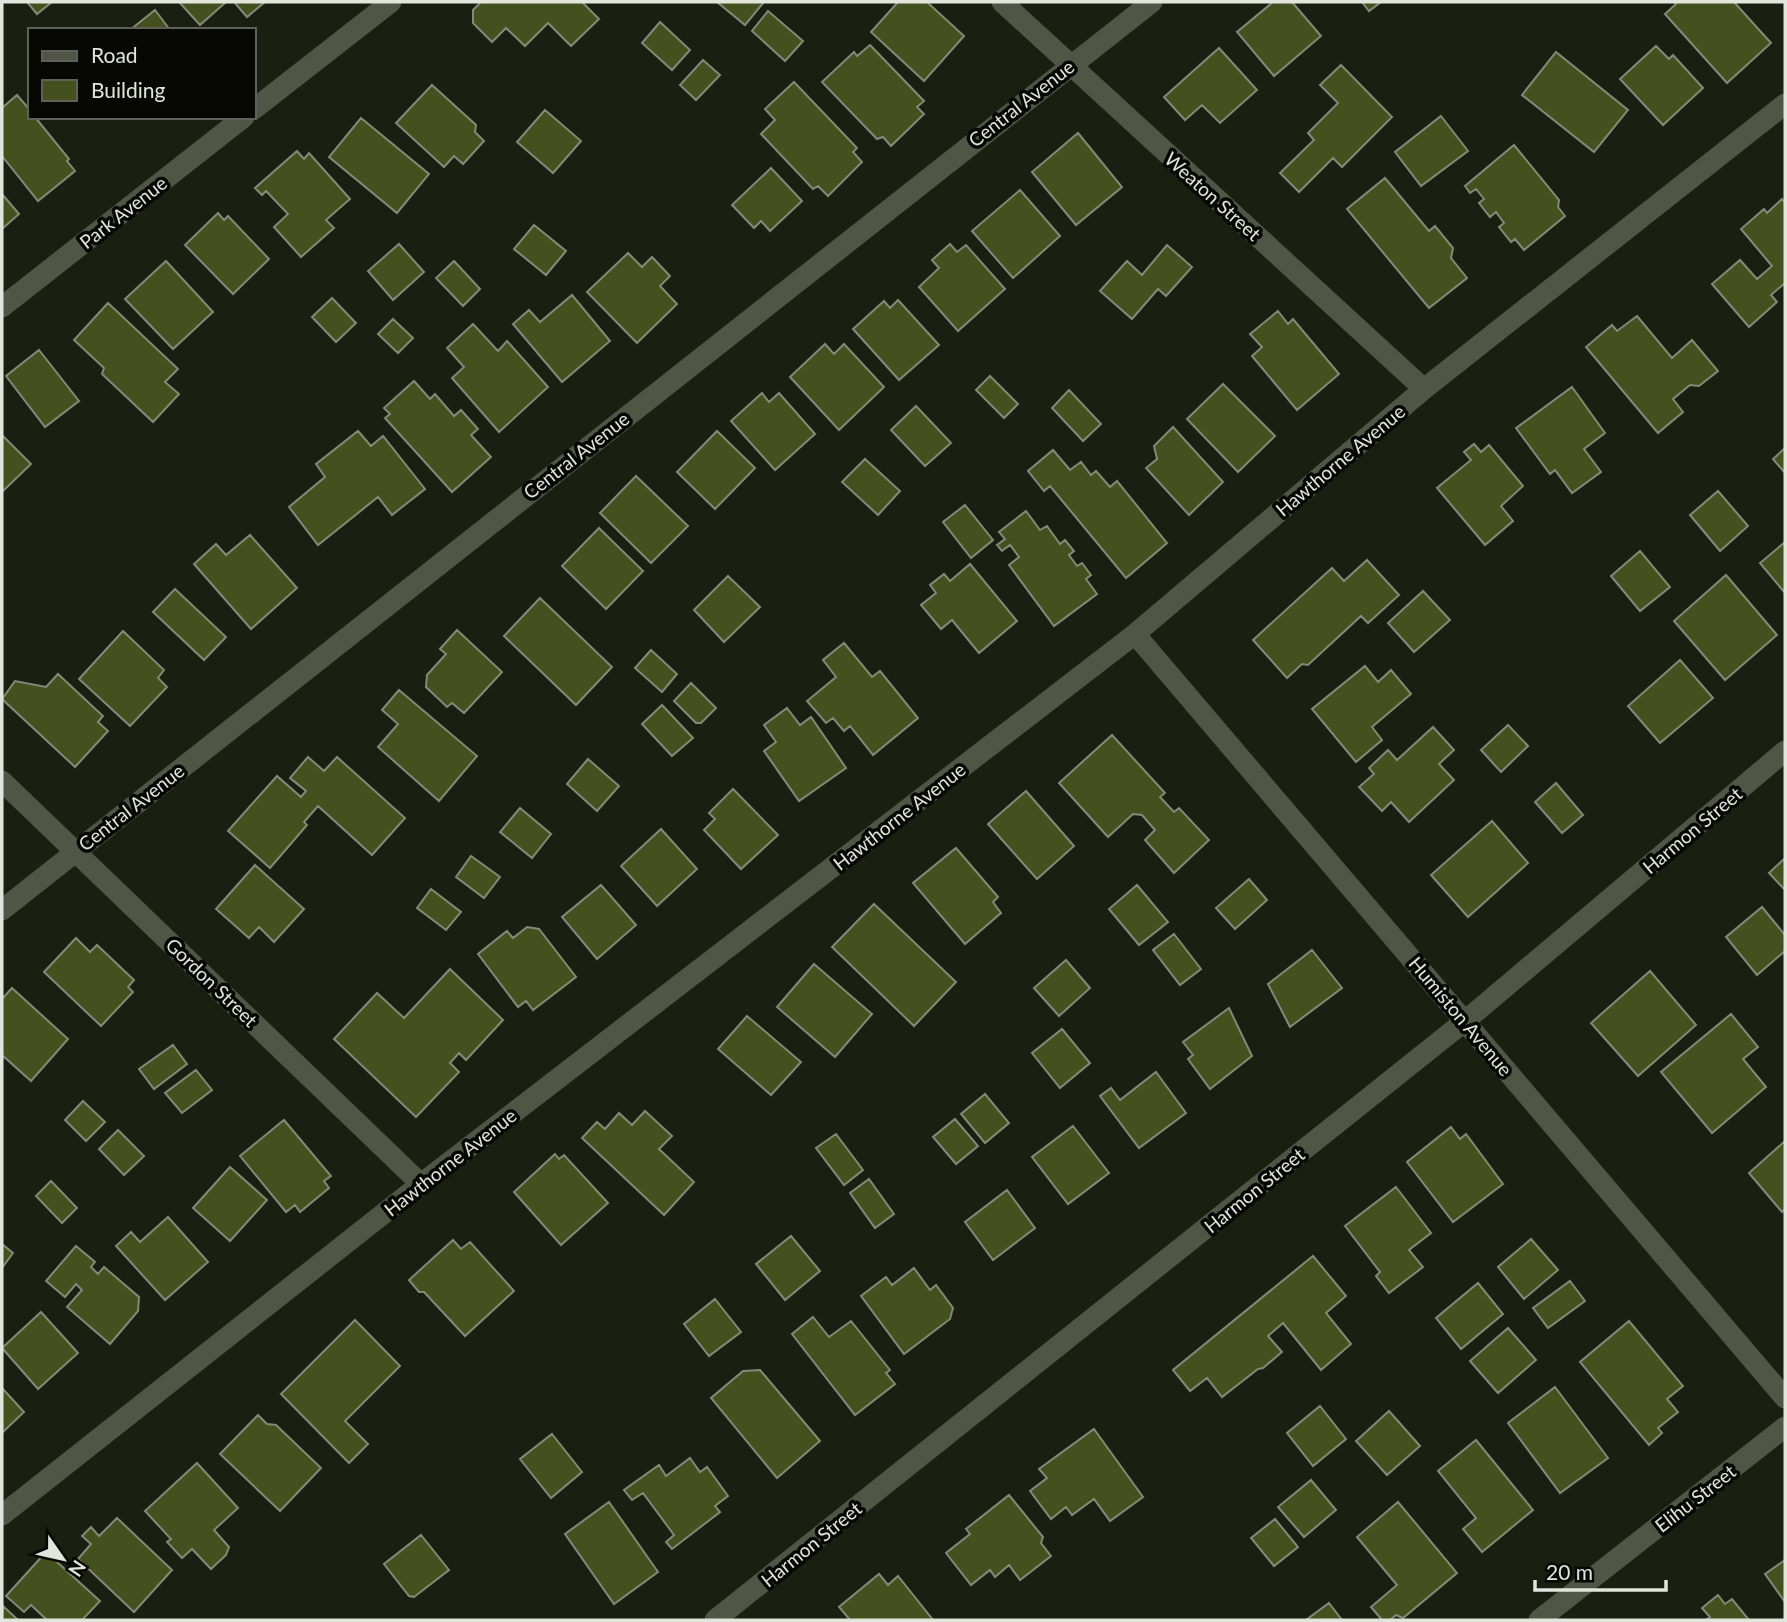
<svg xmlns="http://www.w3.org/2000/svg" width="1787" height="1622" font-family="Lato,sans-serif">
	<style>
		.building { fill: #44501d; stroke: #838978; stroke-width: 2 }
		.lines { fill: none; stroke-linecap: round; stroke-linejoin: round }
		.street { stroke: #505545; stroke-width: 21 }
		.labels { text-anchor: middle; dominant-baseline: central; stroke-width: 7; stroke-linejoin: round; paint-order: stroke }
		.street-label { font-size: 19px; fill: #e2e5dc; stroke: #070804 }
	</style>
	<rect width="100%" height="100%" fill="#1b1f12"/>
	<path class="building" d="M 27,2 L 52,2 L 37,14 Z
		M 179,2 L 226,2 L 200,25 Z
		M 234,2 L 265,2 L 247,17 Z
		M 481,2 L 582,2 L 599,19 L 571,46 L 548,23 L 525,46 L 506,28 L 492,42 L 473,23 L 473,10 Z
		M 717,2 L 764,2 L 745,25 Z
		M 898,2 L 927,2 L 964,36 L 924,81 L 871,32 Z
		M 1273,2 L 1292,2 L 1321,36 L 1274,76 L 1237,32 Z
		M 1362,2 L 1381,2 L 1369,11 Z
		M 1674,2 L 1734,2 L 1771,43 L 1727,83 L 1665,14 L 1676,4 Z
		M 155,10 L 170,30 L 130,30 Z
		M 768,11 L 803,41 L 785,61 L 752,31 Z
		M 660,22 L 690,50 L 672,70 L 642,43 Z
		M 870,45 L 924,101 L 917,107 L 924,114 L 891,146 L 883,137 L 877,139 L 822,82 L 854,52 L 857,56 Z
		M 1656,46 L 1669,59 L 1673,55 L 1703,88 L 1663,125 L 1620,79 Z
		M 1219,48 L 1257,90 L 1220,123 L 1202,105 L 1185,120 L 1164,97 Z
		M 1556,52 L 1628,110 L 1594,152 L 1522,95 Z
		M 703,60 L 720,75 L 696,100 L 680,85 Z
		M 1341,65 L 1392,117 L 1342,167 L 1333,158 L 1299,192 L 1280,173 L 1314,140 L 1308,133 L 1338,103 L 1320,85 Z
		M 794,82 L 857,148 L 853,152 L 862,162 L 828,196 L 818,186 L 813,189 L 761,134 L 775,120 L 765,109 Z
		M 432,85 L 476,125 L 475,132 L 484,141 L 463,164 L 454,156 L 444,167 L 396,123 Z
		M 17,95 L 30,110 L 30,117 L 35,117 L 69,159 L 67,161 L 75,171 L 38,201 L 2,156 L 2,108 Z
		M 545,110 L 581,141 L 553,173 L 517,142 Z
		M 1441,116 L 1468,151 L 1421,186 L 1395,152 Z
		M 361,118 L 429,174 L 397,213 L 329,157 Z
		M 1078,133 L 1122,187 L 1076,225 L 1032,172 Z
		M 1514,145 L 1559,200 L 1558,207 L 1565,216 L 1524,250 L 1515,239 L 1511,242 L 1499,227 L 1504,223 L 1496,212 L 1490,217 L 1479,203 L 1484,199 L 1476,189 L 1470,193 L 1465,186 Z
		M 297,151 L 304,159 L 309,153 L 350,199 L 326,220 L 334,228 L 301,257 L 274,227 L 288,214 L 266,191 L 262,195 L 255,188 Z
		M 771,168 L 802,201 L 770,231 L 761,221 L 754,228 L 732,205 Z
		M 1385,178 L 1429,231 L 1435,226 L 1453,248 L 1451,258 L 1467,278 L 1429,308 L 1347,209 Z
		M 1020,190 L 1060,236 L 1013,278 L 972,231 Z
		M 2,194 L 19,214 L 2,229 Z
		M 1782,199 L 1785,203 L 1785,283 L 1771,295 L 1777,302 L 1749,327 L 1712,284 L 1740,260 L 1757,279 L 1772,266 L 1741,229 L 1764,209 L 1767,213 Z
		M 218,213 L 224,220 L 228,216 L 269,259 L 233,294 L 185,245 Z
		M 534,225 L 566,251 L 546,275 L 514,249 Z
		M 399,244 L 424,272 L 393,300 L 368,271 Z
		M 950,244 L 957,252 L 966,245 L 1005,289 L 958,331 L 919,287 L 939,268 L 932,260 Z
		M 1167,245 L 1192,267 L 1166,296 L 1158,289 L 1132,319 L 1100,291 L 1127,261 L 1142,275 Z
		M 628,253 L 642,267 L 652,257 L 670,276 L 660,286 L 677,304 L 637,343 L 587,292 Z
		M 166,261 L 213,312 L 173,349 L 125,299 Z
		M 454,261 L 480,289 L 463,306 L 436,278 Z
		M 572,295 L 610,341 L 562,382 L 513,324 L 529,310 L 540,322 Z
		M 332,298 L 356,323 L 336,342 L 312,317 Z
		M 898,300 L 939,345 L 899,380 L 853,329 L 884,301 L 890,308 Z
		M 108,303 L 178,369 L 165,382 L 179,394 L 153,422 L 102,374 L 104,368 L 74,340 Z
		M 1278,311 L 1288,324 L 1293,319 L 1339,374 L 1297,410 L 1252,356 L 1262,347 L 1250,334 Z
		M 1637,316 L 1672,358 L 1692,340 L 1718,371 L 1699,386 L 1690,385 L 1673,399 L 1683,412 L 1658,433 L 1586,347 L 1612,325 L 1617,331 Z
		M 393,319 L 413,338 L 398,353 L 378,334 Z
		M 473,324 L 498,351 L 507,341 L 548,387 L 499,432 L 452,378 L 464,367 L 447,348 Z
		M 825,344 L 834,354 L 844,344 L 884,387 L 839,430 L 790,377 Z
		M 39,350 L 79,401 L 45,427 L 6,376 Z
		M 990,376 L 1018,404 L 1004,418 L 976,390 Z
		M 414,381 L 430,399 L 435,394 L 454,416 L 461,410 L 478,429 L 471,435 L 491,457 L 452,492 L 385,418 L 390,414 L 384,408 Z
		M 1223,384 L 1275,436 L 1238,472 L 1187,419 Z
		M 1572,387 L 1605,433 L 1584,449 L 1601,472 L 1572,493 L 1555,470 L 1550,474 L 1516,428 Z
		M 1069,390 L 1101,424 L 1083,441 L 1052,408 Z
		M 762,393 L 769,402 L 779,393 L 815,434 L 775,470 L 731,421 Z
		M 916,406 L 951,443 L 925,466 L 891,430 Z
		M 1173,427 L 1223,482 L 1189,515 L 1146,468 L 1157,459 L 1154,446 Z
		M 358,431 L 371,446 L 383,436 L 425,489 L 392,515 L 378,497 L 318,545 L 289,507 L 325,477 L 316,464 Z
		M 717,431 L 755,468 L 715,509 L 677,472 Z
		M 2,435 L 31,464 L 2,492 Z
		M 1474,444 L 1481,452 L 1489,445 L 1523,486 L 1501,506 L 1513,521 L 1485,545 L 1437,488 L 1471,460 L 1464,452 Z
		M 1785,448 L 1785,473 L 1773,459 Z
		M 1053,450 L 1070,470 L 1081,462 L 1091,475 L 1096,471 L 1110,487 L 1117,481 L 1167,543 L 1126,578 L 1050,486 L 1044,491 L 1028,471 Z
		M 865,459 L 900,491 L 878,515 L 842,482 Z
		M 636,476 L 688,526 L 651,563 L 600,513 Z
		M 1718,491 L 1748,526 L 1720,551 L 1690,515 Z
		M 965,505 L 993,540 L 971,558 L 943,522 Z
		M 1026,511 L 1040,530 L 1047,526 L 1060,544 L 1065,540 L 1074,551 L 1069,555 L 1077,566 L 1082,563 L 1091,575 L 1086,579 L 1097,594 L 1054,626 L 1009,565 L 1019,557 L 1010,545 L 1002,551 L 997,545 L 1005,539 L 999,532 Z
		M 599,528 L 643,571 L 606,609 L 562,566 Z
		M 250,535 L 297,588 L 251,629 L 194,564 L 216,544 L 226,555 Z
		M 1785,542 L 1785,593 L 1760,563 Z
		M 1640,551 L 1670,587 L 1640,611 L 1611,576 Z
		M 1367,560 L 1399,595 L 1368,623 L 1361,616 L 1308,665 L 1302,664 L 1287,678 L 1253,640 L 1332,568 L 1344,581 Z
		M 970,564 L 1017,621 L 979,653 L 952,620 L 941,629 L 921,605 L 936,593 L 930,585 L 944,574 L 950,581 Z
		M 1726,575 L 1777,635 L 1725,680 L 1674,621 Z
		M 728,576 L 760,607 L 724,642 L 694,610 Z
		M 175,589 L 226,637 L 204,660 L 153,612 Z
		M 1423,591 L 1450,620 L 1414,652 L 1388,623 Z
		M 540,598 L 612,667 L 576,705 L 504,636 Z
		M 457,630 L 502,672 L 464,713 L 452,703 L 447,707 L 426,687 L 427,675 L 446,654 L 440,649 Z
		M 123,631 L 164,670 L 158,678 L 167,687 L 130,726 L 79,679 Z
		M 844,643 L 872,677 L 880,671 L 918,718 L 873,755 L 850,726 L 844,731 L 833,718 L 826,723 L 807,701 L 836,677 L 823,660 Z
		M 651,650 L 677,674 L 662,692 L 635,668 Z
		M 1680,660 L 1713,698 L 1660,743 L 1628,706 Z
		M 1365,666 L 1378,682 L 1391,670 L 1411,694 L 1372,727 L 1382,740 L 1356,762 L 1312,709 Z
		M 58,674 L 103,716 L 98,722 L 108,731 L 75,767 L 2,699 L 15,681 L 46,687 Z
		M 691,683 L 716,708 L 701,723 L 696,723 L 674,701 Z
		M 399,690 L 477,756 L 439,801 L 378,747 L 398,724 L 382,710 Z
		M 662,705 L 693,738 L 672,756 L 642,724 Z
		M 787,708 L 800,725 L 811,717 L 846,768 L 799,801 L 764,751 L 776,742 L 764,725 Z
		M 1508,725 L 1528,746 L 1501,772 L 1481,750 Z
		M 1433,727 L 1454,750 L 1439,764 L 1454,780 L 1409,822 L 1391,802 L 1382,811 L 1359,787 L 1374,774 L 1369,768 L 1388,750 L 1397,760 Z
		M 1112,735 L 1165,793 L 1160,797 L 1174,812 L 1179,808 L 1209,840 L 1174,873 L 1145,840 L 1155,830 L 1142,815 L 1133,814 L 1108,837 L 1059,783 Z
		M 308,757 L 324,771 L 337,757 L 405,818 L 372,855 L 318,806 L 304,822 L 307,825 L 270,868 L 228,831 L 277,776 L 301,797 L 306,791 L 290,778 Z
		M 588,759 L 619,786 L 597,811 L 567,784 Z
		M 1556,783 L 1583,815 L 1562,833 L 1535,802 Z
		M 733,789 L 778,835 L 741,869 L 704,830 L 715,819 L 709,813 Z
		M 1026,791 L 1074,846 L 1037,879 L 988,824 Z
		M 520,808 L 551,834 L 532,858 L 500,832 Z
		M 1492,821 L 1528,863 L 1468,917 L 1431,875 Z
		M 661,829 L 697,869 L 657,906 L 621,866 Z
		M 956,848 L 998,897 L 993,902 L 1001,913 L 965,944 L 913,883 Z
		M 471,856 L 500,877 L 484,898 L 456,877 Z
		M 1785,858 L 1785,890 L 1769,873 Z
		M 255,865 L 304,909 L 274,942 L 259,927 L 249,938 L 216,909 Z
		M 1249,879 L 1267,900 L 1235,929 L 1216,908 Z
		M 601,885 L 636,925 L 597,959 L 562,917 Z
		M 1137,885 L 1168,922 L 1139,945 L 1109,909 Z
		M 431,889 L 461,912 L 446,930 L 417,908 Z
		M 874,904 L 956,982 L 914,1026 L 832,947 Z
		M 1762,907 L 1785,935 L 1785,951 L 1757,975 L 1726,937 Z
		M 527,927 L 539,929 L 576,977 L 533,1010 L 526,1001 L 518,1007 L 478,954 L 507,931 L 513,938 Z
		M 1174,934 L 1201,969 L 1180,985 L 1153,950 Z
		M 76,938 L 90,952 L 97,945 L 134,980 L 128,987 L 133,992 L 101,1026 L 44,972 Z
		M 1312,950 L 1342,988 L 1290,1027 L 1268,984 Z
		M 1066,960 L 1090,988 L 1059,1016 L 1034,988 Z
		M 814,964 L 872,1014 L 835,1057 L 777,1007 Z
		M 450,969 L 503,1020 L 466,1060 L 459,1053 L 450,1063 L 459,1072 L 416,1117 L 334,1039 L 377,993 L 404,1018 Z
		M 1650,971 L 1696,1025 L 1638,1076 L 1591,1023 Z
		M 12,988 L 68,1039 L 31,1081 L 2,1055 L 2,999 Z
		M 1229,1008 L 1252,1056 L 1210,1089 L 1188,1059 L 1193,1055 L 1183,1042 Z
		M 1731,1014 L 1758,1047 L 1743,1059 L 1766,1087 L 1712,1133 L 1661,1072 Z
		M 747,1016 L 801,1062 L 771,1095 L 718,1049 Z
		M 1062,1029 L 1090,1063 L 1060,1088 L 1032,1053 Z
		M 173,1045 L 187,1064 L 154,1089 L 139,1069 Z
		M 196,1070 L 212,1090 L 182,1113 L 165,1093 Z
		M 1156,1072 L 1186,1113 L 1139,1148 L 1100,1096 L 1111,1088 L 1120,1100 Z
		M 985,1094 L 1009,1123 L 985,1143 L 961,1114 Z
		M 83,1101 L 105,1122 L 86,1141 L 65,1120 Z
		M 645,1111 L 672,1136 L 659,1149 L 694,1182 L 664,1215 L 582,1138 L 597,1122 L 605,1129 L 619,1113 L 632,1125 Z
		M 955,1119 L 978,1146 L 956,1164 L 933,1137 Z
		M 284,1120 L 331,1176 L 324,1181 L 329,1188 L 300,1212 L 295,1205 L 286,1212 L 240,1156 Z
		M 1073,1126 L 1109,1173 L 1068,1204 L 1032,1157 Z
		M 1451,1127 L 1460,1139 L 1466,1134 L 1503,1184 L 1453,1222 L 1407,1162 Z
		M 118,1130 L 144,1156 L 124,1175 L 99,1149 Z
		M 836,1134 L 863,1170 L 844,1185 L 816,1148 Z
		M 1785,1141 L 1785,1209 L 1782,1212 L 1749,1173 Z
		M 555,1154 L 559,1159 L 564,1155 L 608,1203 L 561,1245 L 514,1192 Z
		M 230,1167 L 267,1200 L 230,1241 L 193,1208 Z
		M 869,1179 L 894,1214 L 875,1228 L 850,1193 Z
		M 51,1181 L 77,1208 L 62,1223 L 36,1196 Z
		M 1396,1187 L 1431,1233 L 1409,1250 L 1423,1267 L 1389,1293 L 1376,1276 L 1380,1272 L 1345,1226 Z
		M 1007,1190 L 1035,1228 L 993,1260 L 965,1222 Z
		M 168,1217 L 208,1262 L 165,1300 L 116,1246 L 131,1232 L 140,1242 Z
		M 791,1236 L 820,1271 L 785,1300 L 756,1264 Z
		M 1531,1239 L 1558,1270 L 1524,1299 L 1498,1267 Z
		M 453,1240 L 461,1249 L 470,1242 L 514,1291 L 465,1336 L 424,1292 L 419,1292 L 409,1280 Z
		M 2,1244 L 13,1253 L 2,1268 Z
		M 76,1246 L 95,1262 L 91,1267 L 98,1274 L 104,1267 L 139,1297 L 138,1311 L 110,1344 L 67,1307 L 82,1290 L 76,1284 L 65,1297 L 46,1281 Z
		M 1313,1256 L 1346,1296 L 1326,1313 L 1351,1344 L 1321,1370 L 1283,1323 L 1268,1336 L 1282,1352 L 1263,1368 L 1258,1369 L 1222,1397 L 1207,1378 L 1190,1391 L 1173,1370 Z
		M 914,1268 L 930,1290 L 936,1285 L 953,1308 L 950,1319 L 904,1354 L 861,1296 L 886,1277 L 892,1285 Z
		M 1570,1281 L 1585,1301 L 1548,1328 L 1533,1308 Z
		M 1478,1283 L 1503,1314 L 1461,1349 L 1436,1318 Z
		M 715,1299 L 741,1332 L 709,1356 L 684,1324 Z
		M 41,1312 L 78,1353 L 38,1389 L 2,1348 Z
		M 813,1317 L 829,1337 L 851,1321 L 890,1370 L 886,1373 L 895,1384 L 855,1415 L 792,1334 Z
		M 355,1320 L 400,1366 L 345,1421 L 368,1444 L 349,1463 L 281,1394 Z
		M 1629,1321 L 1683,1386 L 1667,1399 L 1678,1412 L 1658,1428 L 1662,1433 L 1649,1445 L 1580,1362 Z
		M 1508,1328 L 1536,1360 L 1498,1393 L 1470,1361 Z
		M 760,1370 L 820,1441 L 777,1478 L 711,1398 L 743,1371 Z
		M 1555,1387 L 1608,1458 L 1560,1493 L 1508,1423 Z
		M 2,1388 L 24,1412 L 2,1433 Z
		M 1320,1406 L 1346,1439 L 1313,1466 L 1287,1433 Z
		M 1389,1411 L 1420,1446 L 1387,1475 L 1356,1441 Z
		M 258,1415 L 267,1424 L 276,1425 L 321,1468 L 280,1511 L 220,1454 Z
		M 1094,1429 L 1143,1497 L 1110,1521 L 1094,1499 L 1072,1515 L 1066,1507 L 1051,1519 L 1030,1491 L 1047,1478 L 1039,1469 Z
		M 552,1434 L 582,1472 L 551,1498 L 520,1459 Z
		M 1476,1440 L 1533,1510 L 1482,1552 L 1463,1529 L 1476,1518 L 1438,1471 Z
		M 690,1458 L 700,1472 L 707,1467 L 728,1496 L 715,1506 L 720,1512 L 672,1549 L 666,1542 L 674,1535 L 643,1493 L 632,1500 L 624,1490 L 659,1465 L 666,1476 Z
		M 197,1463 L 238,1508 L 214,1530 L 229,1547 L 226,1555 L 211,1569 L 192,1549 L 182,1558 L 167,1542 L 171,1539 L 145,1511 Z
		M 1311,1480 L 1336,1510 L 1304,1537 L 1278,1507 Z
		M 1009,1495 L 1043,1537 L 1041,1543 L 1051,1556 L 1020,1580 L 1009,1565 L 995,1577 L 990,1570 L 971,1585 L 946,1553 L 970,1534 L 966,1529 Z
		M 609,1502 L 658,1572 L 614,1604 L 565,1534 Z
		M 1398,1502 L 1457,1573 L 1403,1618 L 1396,1615 L 1390,1620 L 1382,1620 L 1371,1607 L 1397,1585 L 1357,1537 Z
		M 117,1518 L 172,1570 L 134,1612 L 78,1559 L 91,1544 L 82,1536 L 91,1527 L 99,1536 Z
		M 1275,1519 L 1298,1547 L 1274,1566 L 1251,1538 Z
		M 421,1535 L 449,1570 L 414,1597 L 409,1596 L 384,1564 Z
		M 46,1552 L 100,1601 L 82,1620 L 47,1620 L 31,1605 L 24,1612 L 6,1596 Z
		M 1785,1560 L 1785,1602 L 1765,1574 Z
		M 879,1574 L 888,1585 L 898,1576 L 933,1620 L 850,1620 L 839,1607 Z
		M 1718,1595 L 1725,1604 L 1732,1599 L 1749,1620 L 1706,1620 L 1710,1617 L 1702,1608 Z
		M 1329,1603 L 1342,1620 L 1306,1620 Z
		M 3,1606 L 18,1620 L 2,1620 Z"/>
	<g class="lines">
		<path class="street" d="M 1002,2 L 1424,389
			M 254,109 L 391,2
			M 2,307 L 244,117
			M 1135,634 L 1785,1398
			M 2,781 L 421,1184
			M 2,910 L 1152,2
			M 2,1515 L 421,1184 L 1135,634 L 1424,389 L 1785,104
			M 715,1620 L 1465,1021 L 1785,751
			M 1539,1620 L 1785,1427"/>
	</g>
	<g class="labels">
		<g class="street-label">
			<text transform="translate(1021 103) rotate(-38)">Central Avenue</text>
			<text transform="translate(1213 196) rotate(42)">Weaton Street</text>
			<text transform="translate(123 212) rotate(-38)">Park Avenue</text>
			<text transform="translate(576 455) rotate(-38)">Central Avenue</text>
			<text transform="translate(1340 460) rotate(-40)">Hawthorne Avenue</text>
			<text transform="translate(131 807) rotate(-38)">Central Avenue</text>
			<text transform="translate(899 816) rotate(-38)">Hawthorne Avenue</text>
			<text transform="translate(1692 830) rotate(-40)">Harmon Street</text>
			<text transform="translate(212 982) rotate(44)">Gordon Street</text>
			<text transform="translate(1461 1016) rotate(50)">Humiston Avenue</text>
			<text transform="translate(450 1162) rotate(-38)">Hawthorne Avenue</text>
			<text transform="translate(1254 1190) rotate(-39)">Harmon Street</text>
			<text transform="translate(1695 1498) rotate(-38)">Elihu Street</text>
			<text transform="translate(811 1544) rotate(-39)">Harmon Street</text>
		</g>
	</g>
	<rect width="1787" height="1622" fill="none" stroke="#e2e5dc" stroke-width="7"/>
	<rect x="28" y="28" width="228" height="91" fill="#070804" stroke="#5f605a" stroke-width="2"/>
	<rect x="42" y="51" width="35" height="10" fill="#505545" stroke="#5f605a" stroke-width="2"/>
	<text x="91" y="63" font-size="21" fill="#e2e5dc">Road</text>
	<rect x="42" y="80" width="35" height="21" fill="#44501d" stroke="#5f605a" stroke-width="2"/>
	<text x="91" y="98" font-size="21" fill="#e2e5dc">Building</text>
	<g transform="translate(63 1559) rotate(124)" stroke="#070804" stroke-width="5" paint-order="stroke">
	<path d="M0-5L12 26L0 18L-12 26Z" fill="#e2e5dc"/>
	<text y="-10" font-size="19" font-weight="bold" text-anchor="middle" fill="#e2e5dc">N</text>
	</g>
	<path d="M1535 1580v10h131v-10" fill="none" stroke="#e2e5dc" stroke-width="3.5"/>
	<text x="1546" y="1580" font-size="21" fill="#e2e5dc" stroke="#070804" stroke-width="5" paint-order="stroke">20 m</text>
</svg>
